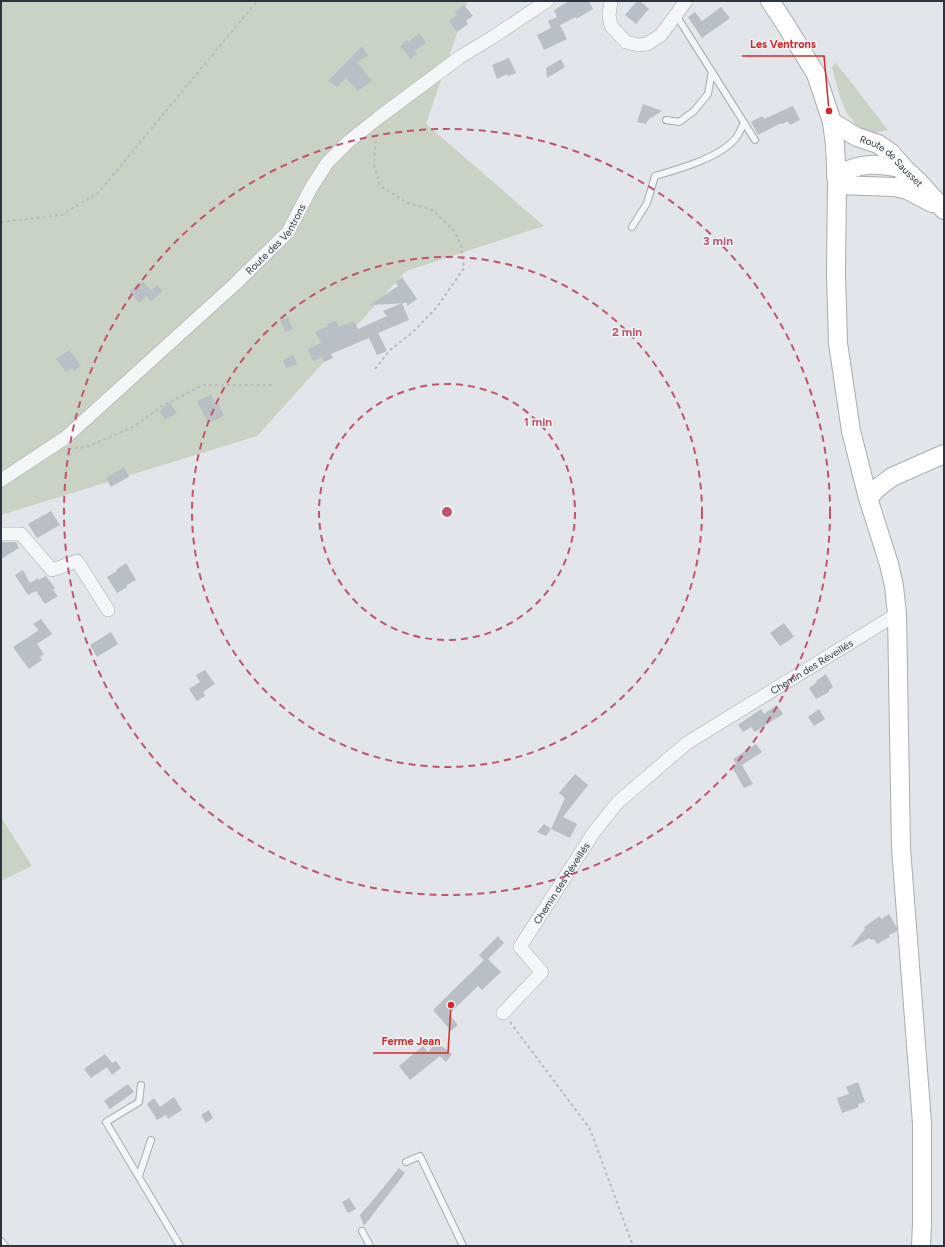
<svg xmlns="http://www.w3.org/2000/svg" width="945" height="1247" font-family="Figtree,sans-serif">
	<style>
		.green { fill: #c9d2c4 }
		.building { fill: #babfc5 }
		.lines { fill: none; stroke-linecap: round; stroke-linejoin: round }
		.lane-casing { stroke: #a8acb3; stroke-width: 8 }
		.street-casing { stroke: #a8acb3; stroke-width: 14 }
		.secondary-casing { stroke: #a8acb3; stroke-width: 20 }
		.path { stroke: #b8bcc0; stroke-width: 2; stroke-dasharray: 3 3; stroke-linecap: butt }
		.lane { stroke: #f4f6f7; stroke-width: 6 }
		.street { stroke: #f4f6f7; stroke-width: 13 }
		.secondary { stroke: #fff; stroke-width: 18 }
		.ring { fill: none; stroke: #c0546d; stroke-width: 2; stroke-dasharray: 7 5 }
		.labels { text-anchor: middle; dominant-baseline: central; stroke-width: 3; stroke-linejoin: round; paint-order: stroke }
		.street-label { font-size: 10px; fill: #2c343f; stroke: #f1f4f6 }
		.centre { fill: #c0546d; stroke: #f1f4f6; stroke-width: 2 }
		.ring-label { font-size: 12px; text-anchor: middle; font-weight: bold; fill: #c0546d; stroke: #f1f4f6; stroke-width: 3; stroke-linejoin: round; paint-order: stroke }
		.leader { fill: none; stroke: #d62828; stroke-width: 1.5 }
		.callout-dot { fill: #d62828; stroke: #f1f4f6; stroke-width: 1.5 }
		.callout-label { font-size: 11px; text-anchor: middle; font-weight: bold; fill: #d62828; stroke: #f1f4f6; stroke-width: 3; stroke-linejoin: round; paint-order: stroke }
	</style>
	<rect width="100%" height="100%" fill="#e2e5e9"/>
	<path class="green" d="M 1,1 L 468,1 L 426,124 L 544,226 L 406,271 L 257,436 L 1,515 Z
		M 836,63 L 888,130 L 875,133 L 858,127 L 846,112 L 839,94 L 832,67 Z
		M 1,817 L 32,866 L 1,881 Z"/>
	<path class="building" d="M 569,1 L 589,1 L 593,9 L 576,19 L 576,17 L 560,25 L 567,39 L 544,50 L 537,35 L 551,28 L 548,21 L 557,17 L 554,10 Z
		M 637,1 L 640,1 L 649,9 L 636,24 L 625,15 Z
		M 464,5 L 473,16 L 466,21 L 468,24 L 457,32 L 449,21 L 457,15 L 455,12 Z
		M 721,7 L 730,18 L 702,38 L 688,17 L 695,12 L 702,21 Z
		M 419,33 L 426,43 L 415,51 L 417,54 L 411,59 L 400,46 L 407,40 L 409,42 Z
		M 362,46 L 368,56 L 357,62 L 372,81 L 358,91 L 346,78 L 337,87 L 328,81 Z
		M 509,58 L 516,73 L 508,76 L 507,74 L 497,79 L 492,65 Z
		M 561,59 L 565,67 L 547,78 L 546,68 Z
		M 643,104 L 662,111 L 649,119 L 646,124 L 637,122 Z
		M 793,106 L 800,120 L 790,125 L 788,121 L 782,124 L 781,123 L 758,135 L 751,122 L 762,116 L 764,119 Z
		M 402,277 L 417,299 L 407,306 L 407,303 L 370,305 L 398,286 L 395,282 Z
		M 142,281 L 151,290 L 157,285 L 163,291 L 151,301 L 147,296 L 139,303 L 129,291 Z
		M 402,303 L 409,320 L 378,333 L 387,351 L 377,355 L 369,338 L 331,354 L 333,358 L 324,362 L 322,357 L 313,361 L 308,349 L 321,343 L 315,332 L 328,326 L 327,324 L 336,321 L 339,327 L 354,321 L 358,329 L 387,316 L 383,311 Z
		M 288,317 L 293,329 L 286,332 L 280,321 Z
		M 69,350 L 81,366 L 74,371 L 72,368 L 66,372 L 56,359 Z
		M 293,355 L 297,364 L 286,368 L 283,360 Z
		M 211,395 L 216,405 L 219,404 L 224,416 L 208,423 L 197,401 Z
		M 170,403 L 177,413 L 165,420 L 159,411 Z
		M 124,467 L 129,477 L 111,487 L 106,478 Z
		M 51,511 L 60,525 L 37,538 L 28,524 Z
		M 1,542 L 16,542 L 19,548 L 1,559 Z
		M 126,563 L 136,580 L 127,585 L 127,587 L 117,593 L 107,577 L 117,571 L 116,570 Z
		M 23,570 L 30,583 L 38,578 L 39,580 L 46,576 L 55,588 L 53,590 L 58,596 L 45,604 L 36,591 L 28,595 L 15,575 Z
		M 41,619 L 52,634 L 37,644 L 44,654 L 40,657 L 42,660 L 29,669 L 13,647 L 39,630 L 33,624 Z
		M 784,623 L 794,637 L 780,646 L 770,633 Z
		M 111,632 L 118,644 L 97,657 L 90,645 Z
		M 205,670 L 215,684 L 203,692 L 205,696 L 197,701 L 189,689 L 200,682 L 196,675 Z
		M 826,674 L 833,687 L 829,690 L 829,692 L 816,699 L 809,688 L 817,682 L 816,681 Z
		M 777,705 L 783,714 L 755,732 L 751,727 L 743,732 L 738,725 L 761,709 L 764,714 Z
		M 819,709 L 825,719 L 814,726 L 808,717 Z
		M 756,744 L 762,752 L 742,765 L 753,784 L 744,788 L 732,767 L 736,764 L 733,759 Z
		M 575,774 L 588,785 L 563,817 L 577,824 L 570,838 L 551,829 L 546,836 L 537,832 L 544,824 L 551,829 L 565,798 L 559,793 Z
		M 889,914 L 897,928 L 897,931 L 889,935 L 890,937 L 877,944 L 874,939 L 871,940 L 870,938 L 850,948 L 865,929 L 864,927 L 880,916 L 881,919 Z
		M 498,936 L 504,943 L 488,959 L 501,972 L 482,990 L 478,986 L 449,1014 L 458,1025 L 451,1031 L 433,1010 L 484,960 L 479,955 Z
		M 436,1042 L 452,1054 L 446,1062 L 440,1056 L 410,1080 L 399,1066 L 423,1046 L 428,1052 Z
		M 105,1054 L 112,1063 L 116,1061 L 121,1068 L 112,1075 L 107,1067 L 110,1065 L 91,1078 L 84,1069 Z
		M 858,1082 L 865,1102 L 858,1104 L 859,1107 L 842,1113 L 837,1098 L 849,1094 L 846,1087 Z
		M 128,1084 L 134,1092 L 110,1109 L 104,1101 Z
		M 174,1097 L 182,1110 L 168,1119 L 166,1115 L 157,1120 L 147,1104 L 154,1098 L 160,1107 Z
		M 209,1110 L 213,1118 L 206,1123 L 201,1115 Z
		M 399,1168 L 405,1173 L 364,1226 L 360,1215 L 379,1193 Z
		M 349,1198 L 356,1209 L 348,1213 L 342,1202 Z"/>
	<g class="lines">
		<g class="lane-casing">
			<path id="lane" d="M 676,15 L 755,140
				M 666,120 L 679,122 L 694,111 L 708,94 L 712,71
				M 632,227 L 647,203 L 655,176 C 679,169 719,158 735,139 C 739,135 741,128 744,123
				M 141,1085 L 139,1102 L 106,1122 L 180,1246
				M 406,1162 L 420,1156 L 463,1246
				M 139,1176 L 151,1140
				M 362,1231 L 370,1246
				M 1,1241 L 5,1246"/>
		</g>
		<g class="street-casing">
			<g id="street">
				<path d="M 611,1 L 609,15 L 611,26 L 626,42 L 638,45 L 647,44 L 661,35 L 686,1"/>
				<path id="s1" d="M 1,480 L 65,438 L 235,284 L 288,232 L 311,188 L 327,163 L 348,142 L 378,118 L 460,57 L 493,37 L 547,1"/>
				<path d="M 1,534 L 21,534 L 52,570 L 77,561 L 108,610"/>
				<path id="s2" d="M 503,1013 L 542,972 L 520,947 L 594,832 L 618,802 L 687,743 L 897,614"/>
			</g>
		</g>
		<g class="secondary-casing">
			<g id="secondary">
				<path d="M 770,1 L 784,22 L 816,74 L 832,122 L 835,145 L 837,185 L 836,275 L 838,343 L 851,431 L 868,498 L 889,564 L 894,586 L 897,614 L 901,848 L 922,1123 L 922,1224 L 921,1246"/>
				<path id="s3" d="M 832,122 L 857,137 L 878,144 L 891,153 L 905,169 L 919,182 L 944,210"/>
				<path d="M 836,175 C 863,162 876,163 905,169 L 903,172"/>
				<path d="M 837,185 L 894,187 L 907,190 L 932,203"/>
				<path d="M 868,498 L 880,486 L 892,477 L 944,454"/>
			</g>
		</g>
		<path class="path" d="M 1,222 L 62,215 L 99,192 L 257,1
			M 375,369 L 390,350 L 412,333 L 437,307 L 464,268 L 461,245 L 455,232 L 433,210 L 408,203 L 380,186 L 374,164 L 376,135
			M 69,449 L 87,447 L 135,426 L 162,406 L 203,385 L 274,385
			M 510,1022 L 590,1129 L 633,1246"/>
		<use href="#lane" class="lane"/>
		<use href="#street" class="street"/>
		<use href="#secondary" class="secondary"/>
	</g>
	<g class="ring">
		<circle cx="447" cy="512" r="128"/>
		<circle cx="447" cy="512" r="255"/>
		<circle cx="447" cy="512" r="383"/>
	</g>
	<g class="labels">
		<g class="street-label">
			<text stroke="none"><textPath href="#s3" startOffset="72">Route de Sausset</textPath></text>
			<text stroke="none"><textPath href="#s1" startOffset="367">Route des Ventrons</textPath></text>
			<text stroke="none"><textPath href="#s2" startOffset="502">Chemin des Réveillés</textPath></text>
			<text stroke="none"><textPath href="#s2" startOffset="166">Chemin des Réveillés</textPath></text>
		</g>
	</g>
	<circle cx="447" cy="512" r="6" class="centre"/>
	<g class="ring-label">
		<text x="718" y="245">3 min</text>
		<text x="627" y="336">2 min</text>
		<text x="538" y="426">1 min</text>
	</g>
	<path class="leader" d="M829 111L824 56H742M451 1005L448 1053H373"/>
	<g class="callout-dot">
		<circle cx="829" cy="111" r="4"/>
		<circle cx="451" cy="1005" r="4"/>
	</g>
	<g class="callout-label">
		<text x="783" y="48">Les Ventrons</text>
		<text x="411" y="1045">Ferme Jean</text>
	</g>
	<rect width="945" height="1247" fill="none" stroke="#2c343f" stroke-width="4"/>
</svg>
